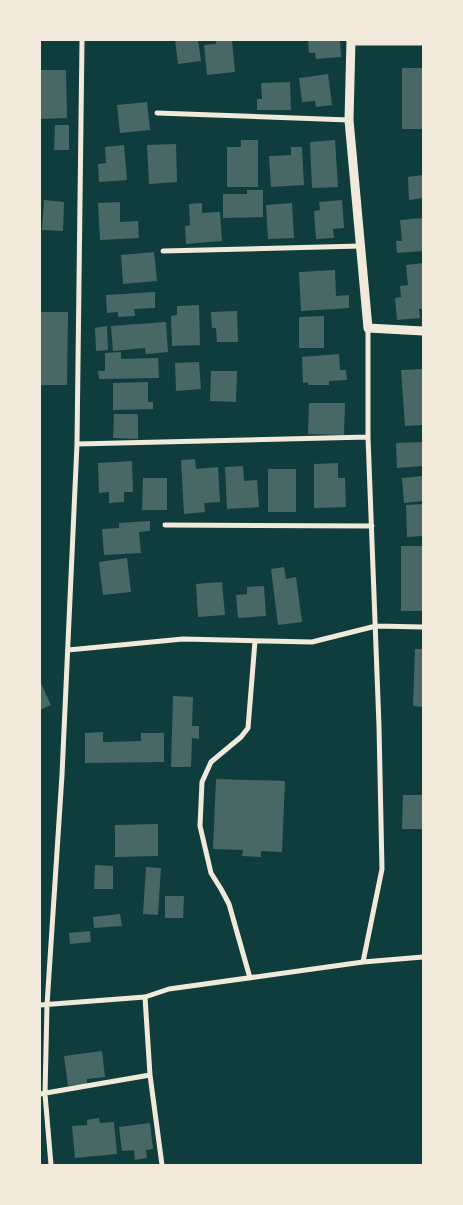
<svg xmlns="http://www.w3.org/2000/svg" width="463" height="1205" font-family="Jost,sans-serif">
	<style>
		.building { fill: #486865 }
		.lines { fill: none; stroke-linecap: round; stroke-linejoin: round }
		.minor { stroke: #f1e9da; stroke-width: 5 }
		.tertiary { stroke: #f1e9da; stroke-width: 9 }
	</style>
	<rect width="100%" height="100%" fill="#0f3d3e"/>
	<path class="building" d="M 175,40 L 198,40 L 201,61 L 178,64 Z
		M 216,40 L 232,40 L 235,72 L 207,75 L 204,45 L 216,44 Z
		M 308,40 L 340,40 L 341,57 L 316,59 L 315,53 L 309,53 Z
		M 402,68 L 423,68 L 423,129 L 402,129 Z
		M 40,70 L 66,70 L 67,118 L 40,119 Z
		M 328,74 L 332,105 L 316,107 L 315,101 L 302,102 L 299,78 Z
		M 290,82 L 291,110 L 257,110 L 257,99 L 262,99 L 261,83 Z
		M 147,102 L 150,130 L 120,133 L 117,105 Z
		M 55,125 L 69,125 L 69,150 L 54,150 Z
		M 241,140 L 258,140 L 258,187 L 227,187 L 227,147 L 241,147 Z
		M 335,140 L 338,187 L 312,188 L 310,142 Z
		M 176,144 L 177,182 L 149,184 L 147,145 Z
		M 124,145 L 127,180 L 99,182 L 98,164 L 106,163 L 105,147 Z
		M 291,147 L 302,147 L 304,185 L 271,187 L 269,156 L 291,155 Z
		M 423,175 L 423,198 L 409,200 L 408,177 Z
		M 247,190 L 263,190 L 263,217 L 223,218 L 223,194 L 247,194 Z
		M 44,200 L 64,202 L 63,231 L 42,230 Z
		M 342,200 L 344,228 L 333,229 L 334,238 L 316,239 L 314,211 L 320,210 L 319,202 Z
		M 120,202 L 120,222 L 138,221 L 139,238 L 100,240 L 98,203 Z
		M 202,203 L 202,213 L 220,212 L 222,241 L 186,244 L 185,226 L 190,225 L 189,204 Z
		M 292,203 L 294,238 L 268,239 L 266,205 Z
		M 423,218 L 423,251 L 397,253 L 396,241 L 402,241 L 400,220 Z
		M 154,252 L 157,281 L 123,284 L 121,255 Z
		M 423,263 L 423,309 L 419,309 L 420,318 L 397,320 L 395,298 L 401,297 L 400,286 L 408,285 L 406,265 Z
		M 335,270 L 336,296 L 349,295 L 349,308 L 301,311 L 299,272 Z
		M 155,292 L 155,308 L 134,309 L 135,316 L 118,317 L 118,312 L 107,313 L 106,295 Z
		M 199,305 L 200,345 L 172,346 L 171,316 L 177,315 L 177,306 Z
		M 237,311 L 238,342 L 217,342 L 216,328 L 212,328 L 211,312 Z
		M 40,312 L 68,312 L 67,385 L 40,385 Z
		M 324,316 L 324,348 L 299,348 L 299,317 Z
		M 166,322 L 168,352 L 146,354 L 145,348 L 113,351 L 111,326 Z
		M 107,326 L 108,350 L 96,351 L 95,328 Z
		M 121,352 L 121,359 L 158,358 L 159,378 L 99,379 L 98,371 L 105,371 L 105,353 Z
		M 339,354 L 340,370 L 346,370 L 347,380 L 329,381 L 329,385 L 308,385 L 308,382 L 303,383 L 302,357 Z
		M 199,362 L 201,389 L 176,391 L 175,363 Z
		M 423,369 L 423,425 L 405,426 L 401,370 Z
		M 211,371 L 237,371 L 236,402 L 210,401 Z
		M 148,382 L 148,402 L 153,402 L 153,409 L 113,410 L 113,383 Z
		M 309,403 L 345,403 L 344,435 L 308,434 Z
		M 114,414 L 138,414 L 138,439 L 113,438 Z
		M 423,442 L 423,466 L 397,468 L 396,443 Z
		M 195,459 L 196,469 L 218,467 L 220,502 L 204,503 L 205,512 L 184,514 L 181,460 Z
		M 132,461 L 133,492 L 124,492 L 124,502 L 109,503 L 109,492 L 99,493 L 98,463 Z
		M 338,463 L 338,478 L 345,478 L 346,507 L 314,508 L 314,464 Z
		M 243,466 L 244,481 L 257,480 L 259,507 L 227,509 L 225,467 Z
		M 268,469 L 296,469 L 296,512 L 268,512 Z
		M 423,476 L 423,501 L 404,503 L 402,478 Z
		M 143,478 L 167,478 L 167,510 L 142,510 Z
		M 423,504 L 423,536 L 407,537 L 406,505 Z
		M 150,521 L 150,531 L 139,532 L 141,553 L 104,555 L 102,529 L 119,528 L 119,523 Z
		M 401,546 L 423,546 L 423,611 L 401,611 Z
		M 127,558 L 131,592 L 103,595 L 99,562 Z
		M 284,567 L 286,579 L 296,577 L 302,622 L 278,625 L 271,569 Z
		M 222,582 L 225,615 L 198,617 L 196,584 Z
		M 264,586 L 266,616 L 238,618 L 236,595 L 247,594 L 247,587 Z
		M 415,649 L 423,649 L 423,707 L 413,706 Z
		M 40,681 L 51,705 L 40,710 Z
		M 173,696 L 193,697 L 192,726 L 199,726 L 199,739 L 192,738 L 191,767 L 171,767 Z
		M 103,732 L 103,742 L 141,741 L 141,733 L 164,733 L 164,762 L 85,763 L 85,733 Z
		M 216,779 L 285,781 L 282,852 L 261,851 L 261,857 L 242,856 L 243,850 L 213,849 Z
		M 403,795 L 423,795 L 423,829 L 402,829 Z
		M 158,824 L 158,856 L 115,857 L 115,825 Z
		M 95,865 L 113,866 L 113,889 L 94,889 Z
		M 146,867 L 161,868 L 158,915 L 143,914 Z
		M 165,896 L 184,896 L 183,918 L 165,918 Z
		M 120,914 L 122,926 L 94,928 L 93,917 Z
		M 90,931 L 91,942 L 70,944 L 69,933 Z
		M 102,1051 L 105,1077 L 87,1079 L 87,1084 L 68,1086 L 64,1056 Z
		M 99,1118 L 100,1123 L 114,1122 L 117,1154 L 75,1158 L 72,1126 L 87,1125 L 87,1120 Z
		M 150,1123 L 153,1149 L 146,1150 L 147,1158 L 135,1160 L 134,1150 L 122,1151 L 119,1127 Z"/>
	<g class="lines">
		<path class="minor" d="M 351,43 L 423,43
			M 157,113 L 349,120
			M 163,251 L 361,246
			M 77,444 L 368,437
			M 165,525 L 372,526
			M 68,650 L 183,639 L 312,642 L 376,626 L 423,627
			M 363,962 L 382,869 L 379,726 L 368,437 L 368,328
			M 250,978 L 229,904 L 221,889 L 211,873 L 200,826 L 202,782 L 211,762 L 241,737 L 248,728 L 255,641
			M 145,997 L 150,1075 L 162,1165
			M 40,1005 L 145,997 L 169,989 L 363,962 L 423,957
			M 40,1094 L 150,1075
			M 51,1165 L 45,1094 L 47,1005 L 62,775 L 77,444 L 82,40"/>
		<path class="tertiary" d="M 351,40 L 349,120 L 368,328 L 423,331"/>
	</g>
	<rect width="463" height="1205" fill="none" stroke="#f1e9da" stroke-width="82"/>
</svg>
